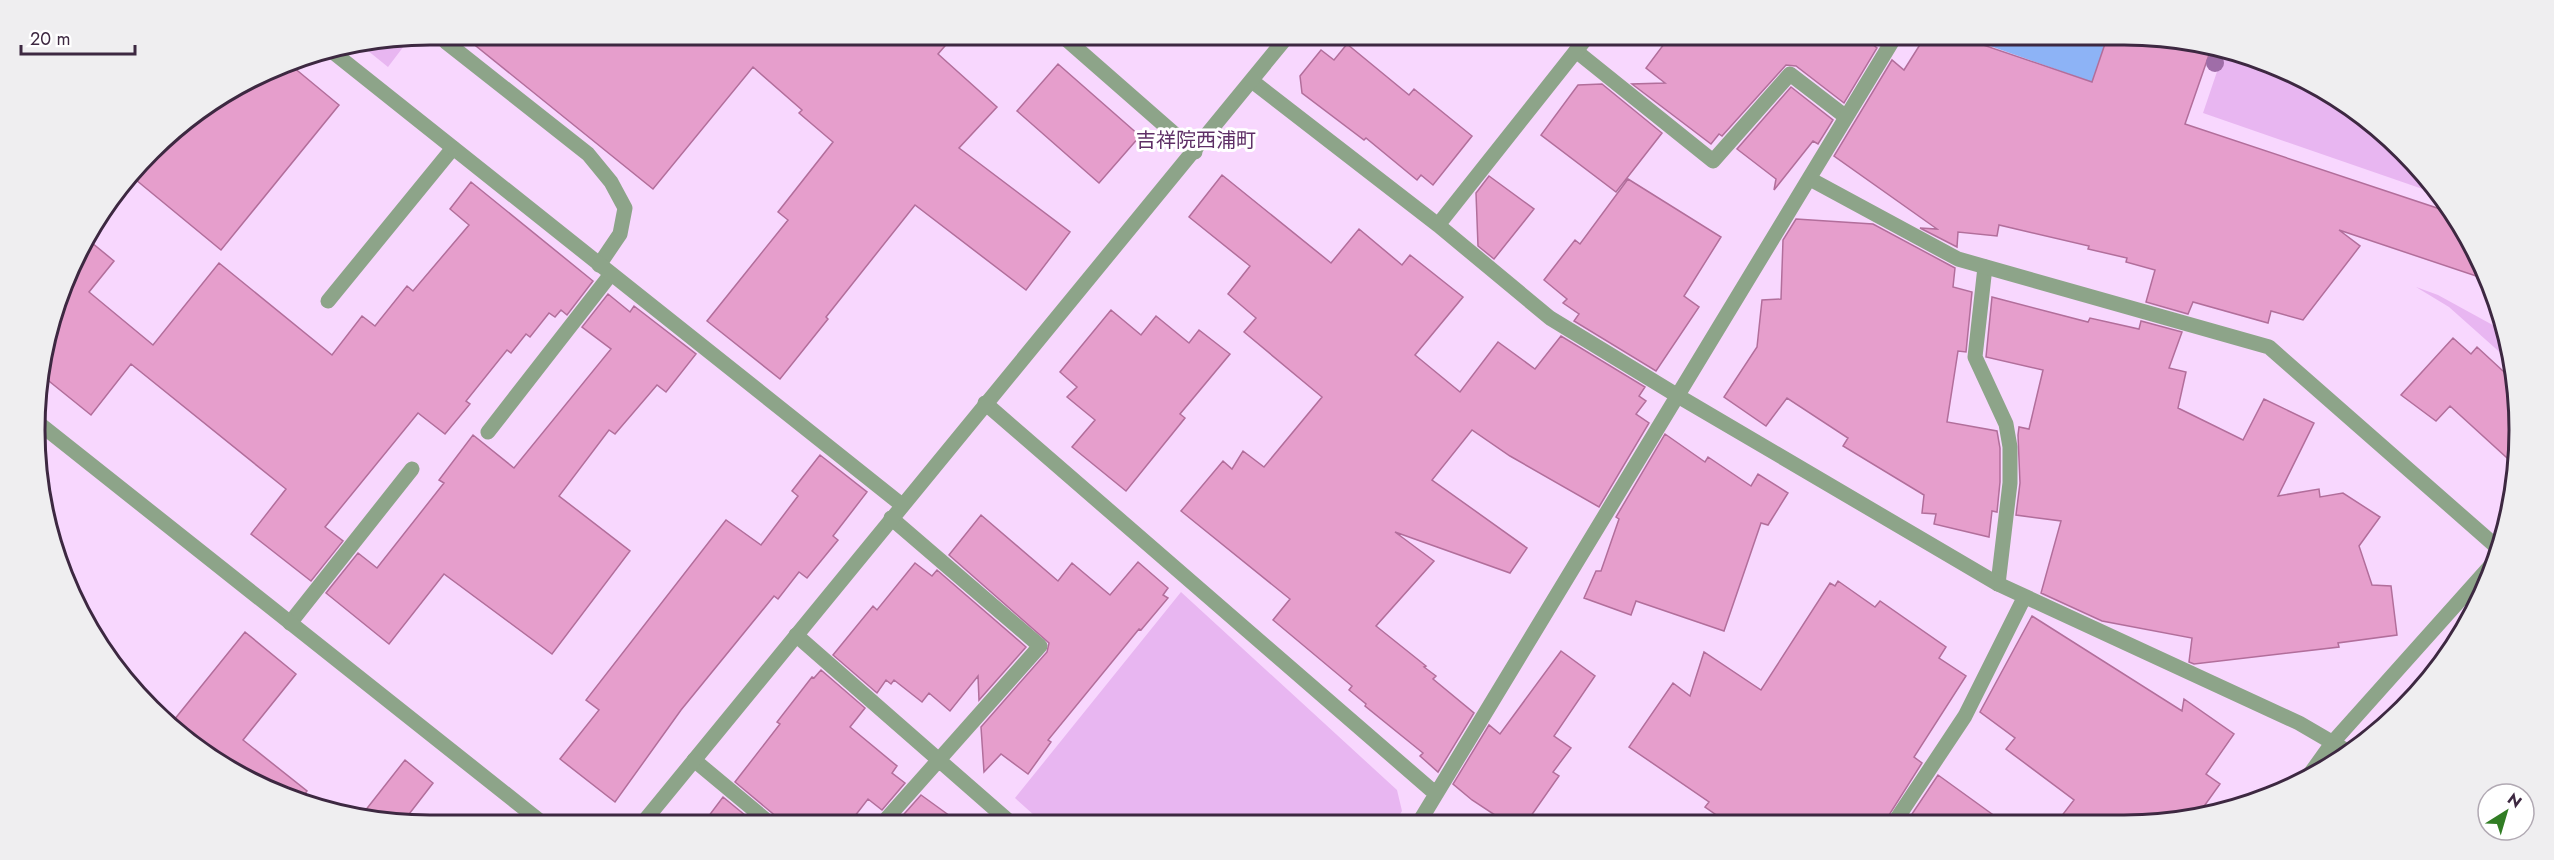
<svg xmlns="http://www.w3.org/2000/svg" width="2554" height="860" font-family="Jost,'Noto Sans JP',sans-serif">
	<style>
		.green { fill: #e8b6f1 }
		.water { fill: #8db3f6 }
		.building { fill: #e69ecc; stroke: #b26e9b; stroke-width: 1.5 }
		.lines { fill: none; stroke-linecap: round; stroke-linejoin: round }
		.service { stroke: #8da489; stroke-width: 15 }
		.minor { stroke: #8da489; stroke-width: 15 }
		.tertiary { stroke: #8da489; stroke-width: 15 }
		.tree { fill: #9f6da8 }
		.labels { text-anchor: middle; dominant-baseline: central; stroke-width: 6; stroke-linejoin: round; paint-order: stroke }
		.neighbourhood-label { font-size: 20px; fill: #5e2f66; stroke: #fff }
		.rim { fill: none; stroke: #3d2841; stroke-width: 3 }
	</style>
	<rect width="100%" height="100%" fill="#f8d7fe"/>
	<path class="green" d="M 357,42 L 407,42 L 388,67 Z
		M 2225,48 C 2311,75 2387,121 2440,195 L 2203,113 Z
		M 2416,287 L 2438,295 L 2500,329 L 2505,329 L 2513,364 L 2449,307 Z
		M 1181,592 L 1397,790 L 1402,811 L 1394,824 L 1044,824 L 1015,798 Z"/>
	<path class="water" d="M 1959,35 L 2108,35 L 2092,82 Z"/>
	<path class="building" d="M 2124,34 L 2212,46 L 2185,124 L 2452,213 L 2466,232 L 2488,280 L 2339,230 L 2360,246 L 2303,320 L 2271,311 L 2268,323 L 2193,302 L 2188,314 L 2146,302 L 2155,270 L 2126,262 L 2127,258 L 2088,249 L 2089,246 L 1999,225 L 1997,236 L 1958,232 L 1957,247 L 1920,228 L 1937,229 L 1834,156 L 1892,60 L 1904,70 L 1926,35 L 1954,35 L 2092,82 L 2108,35 Z
		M 1670,36 L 1862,36 L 1877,48 L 1844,103 L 1796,66 L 1786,65 L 1722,136 L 1719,134 L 1711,144 L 1632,84 L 1665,83 L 1646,68 Z
		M 951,39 L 938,54 L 997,107 L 959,148 L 1070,232 L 1026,290 L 915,205 L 826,317 L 828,319 L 780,379 L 707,321 L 788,220 L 778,212 L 833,142 L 799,113 L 802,110 L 753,67 L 653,189 L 471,42 Z
		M 1347,44 L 1409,95 L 1414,89 L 1472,136 L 1433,185 L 1421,175 L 1417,180 L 1366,138 L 1364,140 L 1302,93 L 1300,76 L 1321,50 L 1334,60 Z
		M 287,62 L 339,105 L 221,250 L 130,175 L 169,133 L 279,64 Z
		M 1058,64 L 1140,136 L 1099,183 L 1017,111 Z
		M 1602,84 L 1662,133 L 1616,192 L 1541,135 L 1578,85 Z
		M 1791,87 L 1833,120 L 1818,144 L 1813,141 L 1774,190 L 1776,179 L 1737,149 Z
		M 1222,175 L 1331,263 L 1359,229 L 1402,265 L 1410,255 L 1463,297 L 1415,355 L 1460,392 L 1498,342 L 1535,369 L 1561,336 L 1645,387 L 1639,396 L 1646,401 L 1636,414 L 1649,423 L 1599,507 L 1510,456 L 1472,430 L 1432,480 L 1527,548 L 1510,573 L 1395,532 L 1434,561 L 1376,626 L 1426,666 L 1424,667 L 1436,676 L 1433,679 L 1474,713 L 1438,772 L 1420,756 L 1423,753 L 1365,706 L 1366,704 L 1349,690 L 1352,686 L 1273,620 L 1290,599 L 1181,511 L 1223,461 L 1232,469 L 1243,451 L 1264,467 L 1322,397 L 1244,332 L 1256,318 L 1228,294 L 1250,266 L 1189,217 Z
		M 1489,176 L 1534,209 L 1494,259 L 1478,246 L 1476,193 Z
		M 1628,179 L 1721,237 L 1684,296 L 1699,307 L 1656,371 L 1574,321 L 1579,314 L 1563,303 L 1567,299 L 1544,280 L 1575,240 L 1580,244 Z
		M 471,182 L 593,281 L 567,315 L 561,310 L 555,317 L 549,313 L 530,337 L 526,334 L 511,353 L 507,350 L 466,401 L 470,404 L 445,434 L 418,413 L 325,527 L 343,541 L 311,581 L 251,534 L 286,489 L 131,364 L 91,415 L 39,373 L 75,255 L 86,238 L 114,261 L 89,292 L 153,345 L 219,263 L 332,355 L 362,316 L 375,326 L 407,286 L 413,291 L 469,225 L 450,209 Z
		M 1796,219 L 1873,224 L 1955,268 L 1953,287 L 1972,292 L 1966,352 L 1958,351 L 1947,422 L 1997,431 L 2000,448 L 2000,482 L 1997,512 L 1992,511 L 1989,537 L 1934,524 L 1936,514 L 1922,513 L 1924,495 L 1843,446 L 1848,438 L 1787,398 L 1766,426 L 1724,397 L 1757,347 L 1762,300 L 1781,299 L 1783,240 Z
		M 608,294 L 630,312 L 634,306 L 696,354 L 666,392 L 657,385 L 615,434 L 609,430 L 559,496 L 630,551 L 552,654 L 444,574 L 389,644 L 326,593 L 358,553 L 377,568 L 444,483 L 439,480 L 473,435 L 514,468 L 611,349 L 582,327 Z
		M 1992,297 L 2088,322 L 2090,318 L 2139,329 L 2141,321 L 2182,332 L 2169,368 L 2186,372 L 2178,408 L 2243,440 L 2264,399 L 2314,423 L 2278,496 L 2319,489 L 2320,497 L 2343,493 L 2380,517 L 2359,546 L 2372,585 L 2391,586 L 2397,635 L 2338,643 L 2339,647 L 2194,664 L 2189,662 L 2192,638 L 2102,621 L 2041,593 L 2061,521 L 2016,515 L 2020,483 L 2018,435 L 2019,427 L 2029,429 L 2043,370 L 1986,357 Z
		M 1111,310 L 1141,335 L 1156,316 L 1189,343 L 1199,330 L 1230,354 L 1180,414 L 1185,418 L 1126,491 L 1072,447 L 1095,420 L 1067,397 L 1077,387 L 1060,372 Z
		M 2453,338 L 2471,354 L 2477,347 L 2516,383 L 2519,456 L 2517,467 L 2450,406 L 2436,421 L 2401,395 Z
		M 1665,434 L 1705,462 L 1708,457 L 1751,486 L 1758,474 L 1788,493 L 1768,525 L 1761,523 L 1724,631 L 1636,601 L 1631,615 L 1584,598 L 1596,571 L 1601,571 L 1619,519 L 1616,517 Z
		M 820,455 L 867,492 L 833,536 L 838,540 L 807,578 L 799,572 L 778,599 L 774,596 L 681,710 L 615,802 L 560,759 L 599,710 L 586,700 L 726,520 L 761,545 L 798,496 L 792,491 Z
		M 981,515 L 1058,581 L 1072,563 L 1110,595 L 1138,562 L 1168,588 L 1163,595 L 1168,598 L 1141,630 L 1139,629 L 1048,740 L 1051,742 L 1028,774 L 1001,754 L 984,772 L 981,727 L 1047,652 L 1049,643 L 949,555 Z
		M 915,563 L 932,576 L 937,570 L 1026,647 L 979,700 L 978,676 L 950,711 L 929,693 L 922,702 L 894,680 L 891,684 L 886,680 L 877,693 L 833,655 L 873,606 L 877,610 Z
		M 1838,581 L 1875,607 L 1880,601 L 1946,647 L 1939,658 L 1966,676 L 1914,757 L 1922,763 L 1884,823 L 1728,823 L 1705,807 L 1709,802 L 1629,747 L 1673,683 L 1690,696 L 1704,652 L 1761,690 L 1830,583 L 1835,586 Z
		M 2032,616 L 2182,711 L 2184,699 L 2234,734 L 2206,774 L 2220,784 L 2197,816 L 2175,822 L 2057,822 L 2074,800 L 2006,749 L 2015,738 L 1980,712 Z
		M 245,632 L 296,674 L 243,740 L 307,791 L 301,800 L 210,759 L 170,725 Z
		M 1561,651 L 1595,676 L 1554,736 L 1571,748 L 1553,772 L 1559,776 L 1526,823 L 1507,823 L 1472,800 L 1453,784 L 1489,725 L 1500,734 Z
		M 821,670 L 865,708 L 850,727 L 897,766 L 892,773 L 905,783 L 882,810 L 868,799 L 848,825 L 782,825 L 778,818 L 735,782 L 780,724 L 777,722 L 812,677 L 814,678 Z
		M 405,760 L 433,783 L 403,822 L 361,816 Z
		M 1938,775 L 2003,822 L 1906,823 Z
		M 921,795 L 961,824 L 900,825 L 897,822 Z
		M 723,797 L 757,825 L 702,825 Z"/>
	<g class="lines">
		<path class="service" d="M 446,42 L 588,154 L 611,182 L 625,208 L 620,234 L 599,265
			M 1576,51 L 1713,161 L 1790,74 L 1846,117
			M 1985,267 L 1975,357 L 2006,424 L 2010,447 L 2010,483 L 1998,584
			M 328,301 L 453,148
			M 488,432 L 611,274
			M 290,623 L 412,469"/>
		<path class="minor" d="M 1066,39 L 1195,152
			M 329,49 L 902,505
			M 1252,81 L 1438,225 L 1550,318 L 1678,396 L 1998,584 L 2299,723 L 2347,751
			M 1810,179 L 1958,259 L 2269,347 L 2499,549
			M 1438,225 L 1587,37
			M 985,403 L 1436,794
			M 36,421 L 545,825
			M 796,635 L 1012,824
			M 694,760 L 772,825
			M 2310,774 L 2333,742 L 2494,562
			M 1894,823 L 1965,716 L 2024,598
			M 1418,824 L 1896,35
			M 881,825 L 1040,646 L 891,518"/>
		<path class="tertiary" d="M 641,825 L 1286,38"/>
	</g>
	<circle class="tree" cx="2215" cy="63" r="9"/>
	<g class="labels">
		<g class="neighbourhood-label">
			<text x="1196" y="140">吉祥院西浦町</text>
		</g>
	</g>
	<path d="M0 0H2554V860H0ZM430 45H2124A385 385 0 0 1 2509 430V430A385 385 0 0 1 2124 815H430A385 385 0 0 1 45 430V430A385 385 0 0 1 430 45Z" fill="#efeef0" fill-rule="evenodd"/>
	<path class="rim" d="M430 45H2124A385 385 0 0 1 2509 430V430A385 385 0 0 1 2124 815H430A385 385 0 0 1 45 430V430A385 385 0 0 1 430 45Z"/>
	<g transform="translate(2506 812) rotate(37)"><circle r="28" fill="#ffffff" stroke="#b1a9b3" stroke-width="1.5"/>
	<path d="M0-4.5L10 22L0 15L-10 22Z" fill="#317d24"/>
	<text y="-9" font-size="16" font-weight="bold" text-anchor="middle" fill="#3d2841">N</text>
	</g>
	<path d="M21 45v9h114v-9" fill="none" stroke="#3d2841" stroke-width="3"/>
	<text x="30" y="45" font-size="18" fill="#3d2841" stroke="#ffffff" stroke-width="4.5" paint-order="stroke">20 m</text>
</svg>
